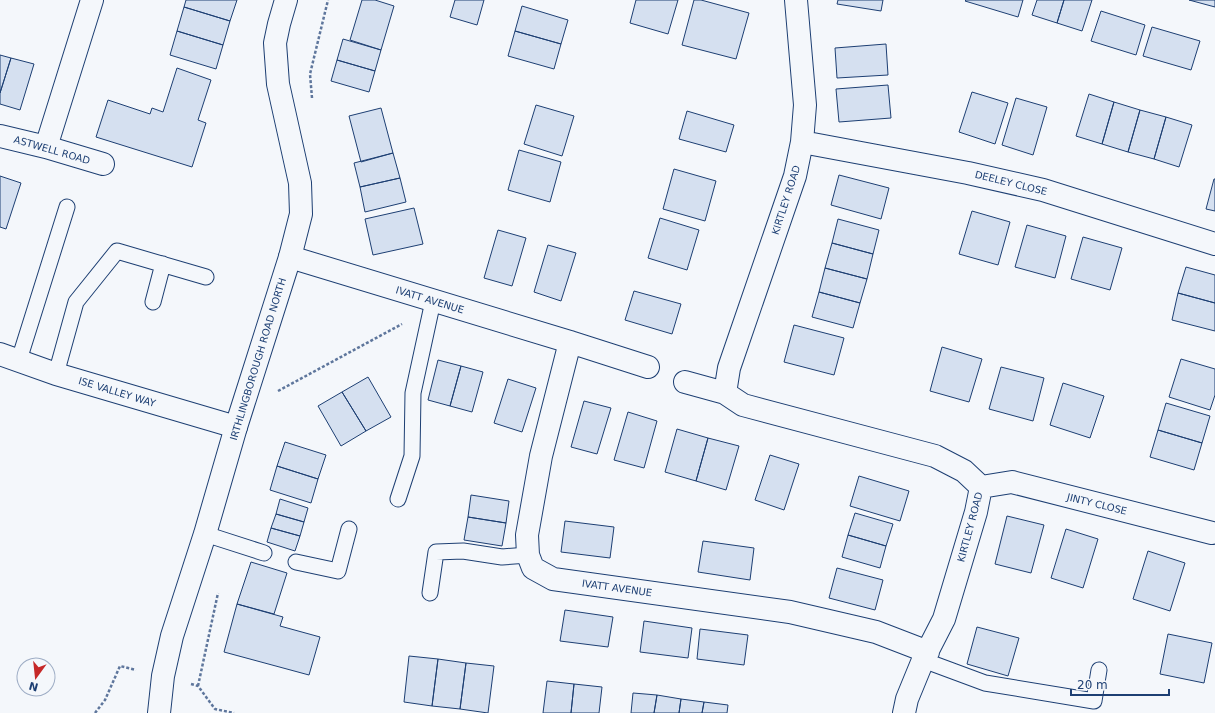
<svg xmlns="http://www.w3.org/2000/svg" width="1215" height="713" font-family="'DejaVu Sans',sans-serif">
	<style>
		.building { fill: #d5e0f0; stroke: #1d3f73 }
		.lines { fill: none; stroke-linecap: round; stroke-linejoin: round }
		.lane-casing { stroke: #1d3f73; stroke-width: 17 }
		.street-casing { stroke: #1d3f73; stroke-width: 24 }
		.secondary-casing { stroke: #1d3f73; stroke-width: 24 }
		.path { stroke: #5e769c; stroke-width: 2.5; stroke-dasharray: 3 2; stroke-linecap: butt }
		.lane { stroke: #f4f7fb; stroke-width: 15 }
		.street { stroke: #f4f7fb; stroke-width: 22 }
		.secondary { stroke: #f4f7fb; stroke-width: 22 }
		.labels { text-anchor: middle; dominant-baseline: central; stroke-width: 3; stroke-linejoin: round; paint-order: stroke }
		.street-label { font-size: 10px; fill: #1d3f73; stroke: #f4f7fb }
	</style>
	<rect width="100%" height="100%" fill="#f4f7fb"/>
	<path class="building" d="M 186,0 L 237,0 L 230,21 L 184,7 Z
		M 362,0 L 375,0 L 394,6 L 381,50 L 350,40 Z
		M 455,0 L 484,0 L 477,25 L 450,17 Z
		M 636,0 L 678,0 L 668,34 L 630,23 Z
		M 694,0 L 701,0 L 749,13 L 736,59 L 682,45 Z
		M 838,0 L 883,0 L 881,11 L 837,4 Z
		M 966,0 L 1023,0 L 1018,17 L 965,1 Z
		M 1037,0 L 1064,0 L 1057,23 L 1032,15 Z
		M 1064,0 L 1092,0 L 1082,31 L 1057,23 Z
		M 1189,0 L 1215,0 L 1215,7 Z
		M 522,6 L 568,20 L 561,44 L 515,31 Z
		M 184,7 L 230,21 L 223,45 L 177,31 Z
		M 1101,11 L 1145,25 L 1136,55 L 1091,41 Z
		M 1152,27 L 1200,41 L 1191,70 L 1143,56 Z
		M 177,31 L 223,45 L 216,69 L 170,55 Z
		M 515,31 L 561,44 L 554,69 L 508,56 Z
		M 343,39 L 381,50 L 375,71 L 337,60 Z
		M 886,44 L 888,75 L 837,78 L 835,48 Z
		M 0,55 L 11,58 L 0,93 Z
		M 11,58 L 34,64 L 20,110 L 0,104 L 0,93 Z
		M 337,60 L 375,71 L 369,92 L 331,81 Z
		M 177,68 L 211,80 L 198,120 L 206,123 L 192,167 L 96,137 L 108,100 L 150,114 L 152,108 L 163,112 Z
		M 888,85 L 891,118 L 839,122 L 836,89 Z
		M 972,92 L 1008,103 L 995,144 L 959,132 Z
		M 1089,94 L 1114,102 L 1102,144 L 1076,136 Z
		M 1016,98 L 1047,107 L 1033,155 L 1002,145 Z
		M 1114,102 L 1140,110 L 1128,152 L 1102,144 Z
		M 536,105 L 574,116 L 562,156 L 524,144 Z
		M 381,108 L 393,153 L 361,162 L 349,116 Z
		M 1140,110 L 1166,117 L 1154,159 L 1128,152 Z
		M 687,111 L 734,125 L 726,152 L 679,139 Z
		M 1166,117 L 1192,125 L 1179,167 L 1154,159 Z
		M 519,150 L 561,162 L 550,202 L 508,190 Z
		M 393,153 L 400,178 L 360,187 L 354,163 Z
		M 674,169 L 716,181 L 705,221 L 663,209 Z
		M 839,175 L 889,188 L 881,219 L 831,205 Z
		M 0,176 L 21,183 L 6,229 L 0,227 Z
		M 400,178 L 406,202 L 365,212 L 360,187 Z
		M 1214,179 L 1215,179 L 1215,211 L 1206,209 Z
		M 414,208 L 423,244 L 373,255 L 365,219 Z
		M 972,211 L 1010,222 L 998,265 L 959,254 Z
		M 660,218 L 699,230 L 687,270 L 648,258 Z
		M 838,219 L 879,230 L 873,254 L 832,243 Z
		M 1027,225 L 1066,236 L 1055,278 L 1015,267 Z
		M 498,230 L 526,238 L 512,286 L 484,278 Z
		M 1083,237 L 1122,248 L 1110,290 L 1071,279 Z
		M 832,243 L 873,254 L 867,279 L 825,268 Z
		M 548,245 L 576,253 L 561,301 L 534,292 Z
		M 1186,267 L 1215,275 L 1215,303 L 1178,293 Z
		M 825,268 L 867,279 L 860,303 L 819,292 Z
		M 634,291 L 681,304 L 672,334 L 625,320 Z
		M 819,292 L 860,303 L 853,328 L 812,317 Z
		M 1178,293 L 1215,303 L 1215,331 L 1172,320 Z
		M 794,325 L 844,338 L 834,375 L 784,362 Z
		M 942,347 L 982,359 L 969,402 L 930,391 Z
		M 1181,359 L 1215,369 L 1215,395 L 1210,410 L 1169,397 Z
		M 438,360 L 461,366 L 450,406 L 428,400 Z
		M 461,366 L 483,372 L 472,412 L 450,406 Z
		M 1001,367 L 1044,378 L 1033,421 L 989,409 Z
		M 368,377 L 391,417 L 366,431 L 342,392 Z
		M 508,379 L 536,388 L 522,432 L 494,423 Z
		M 1063,383 L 1104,396 L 1090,438 L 1050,425 Z
		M 342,392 L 366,431 L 341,446 L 318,406 Z
		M 584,401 L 611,408 L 597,454 L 571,447 Z
		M 1166,403 L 1210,416 L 1202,443 L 1158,430 Z
		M 628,412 L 657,421 L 644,468 L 614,460 Z
		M 677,429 L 708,438 L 696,481 L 665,472 Z
		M 1158,430 L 1202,443 L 1194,470 L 1150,457 Z
		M 708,438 L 739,446 L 726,490 L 696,481 Z
		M 285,442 L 326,455 L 318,479 L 277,466 Z
		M 770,455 L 799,464 L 784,510 L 755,500 Z
		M 277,466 L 318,479 L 311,503 L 270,490 Z
		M 859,476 L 909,491 L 900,521 L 850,506 Z
		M 471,495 L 509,501 L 506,523 L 468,517 Z
		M 280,499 L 308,508 L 304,522 L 276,514 Z
		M 855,513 L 893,524 L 886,546 L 848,535 Z
		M 276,514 L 304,522 L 300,536 L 271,528 Z
		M 1007,516 L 1044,525 L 1031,573 L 995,564 Z
		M 468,517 L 506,523 L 502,546 L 464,540 Z
		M 565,521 L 614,527 L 610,558 L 561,552 Z
		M 271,528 L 300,536 L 295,551 L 267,542 Z
		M 1066,529 L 1098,539 L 1083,588 L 1051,578 Z
		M 848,535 L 886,546 L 880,568 L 842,557 Z
		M 703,541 L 754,548 L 750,580 L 698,572 Z
		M 1148,551 L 1185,563 L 1170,611 L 1133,599 Z
		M 251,562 L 287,573 L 274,614 L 237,604 Z
		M 837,568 L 883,580 L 875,610 L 829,598 Z
		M 237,604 L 283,617 L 280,626 L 320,637 L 309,675 L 224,652 Z
		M 565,610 L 613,617 L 608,647 L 560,641 Z
		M 644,621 L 692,628 L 688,658 L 640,652 Z
		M 977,627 L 1019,638 L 1008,676 L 967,664 Z
		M 700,629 L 748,635 L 744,665 L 697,659 Z
		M 1168,634 L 1212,643 L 1204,683 L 1160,674 Z
		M 409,656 L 438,659 L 432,706 L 404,702 Z
		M 438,659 L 466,663 L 460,709 L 432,706 Z
		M 466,663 L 494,666 L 488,713 L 460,709 Z
		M 547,681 L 574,684 L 571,713 L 543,713 Z
		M 574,684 L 602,687 L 599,713 L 571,713 Z
		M 633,693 L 657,695 L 654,713 L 631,713 Z
		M 657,695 L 681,699 L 679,713 L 654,713 Z
		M 681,699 L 704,702 L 702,713 L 679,713 Z
		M 704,702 L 728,705 L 727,713 L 702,713 Z"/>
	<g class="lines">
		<g class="lane-casing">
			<path id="lane" d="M 153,302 L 163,264
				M 19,360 L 67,207
				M 56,374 L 76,302 L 117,251 L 206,277
				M 398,499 L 412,456 L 413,393 L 433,301
				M 205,534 L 264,553
				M 296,562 L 338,571 L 349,529
				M 430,593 L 436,552 L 463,551 L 502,557 L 528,555
				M 923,660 L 985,683 L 1094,701 L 1099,670"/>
		</g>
		<g class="street-casing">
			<path id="street" d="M 0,136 L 46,147 L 103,164
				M 802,142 L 968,173 L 1043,190 L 1215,244
				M 46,147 L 92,0
				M 290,257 L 570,342 L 648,367
				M 570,342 L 541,456 L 527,535 L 528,555 L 533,568 L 553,579 L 790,612 L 876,632 L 928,652
				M 0,354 L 56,374 L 236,427
				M 685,382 L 725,393 L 743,405 L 935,456 L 964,471 L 981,487
				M 725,393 L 729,368 L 795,176 L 802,142 L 805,105 L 796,0
				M 981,487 L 1012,482 L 1212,533
				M 904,713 L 907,699 L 923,660 L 944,619 L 976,512 L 981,487"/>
		</g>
		<g class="secondary-casing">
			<path id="secondary" d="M 159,713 L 163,676 L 172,636 L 205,534 L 236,427 L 290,257 L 301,214 L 300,183 L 278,84 L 275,43 L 279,24 L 286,0"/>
		</g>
		<path class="path" d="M 312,98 L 310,74 L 328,0
			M 278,391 L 402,324
			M 191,684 L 198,686 L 215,709 L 234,713
			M 198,686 L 218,593
			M 95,713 L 105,700 L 120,666 L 136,670"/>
		<use href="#lane" class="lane"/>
		<use href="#street" class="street"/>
		<use href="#secondary" class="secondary"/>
	</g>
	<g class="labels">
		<g class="street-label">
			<text transform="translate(52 150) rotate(16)">ASTWELL ROAD</text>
			<text transform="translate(1011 183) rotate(14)">DEELEY CLOSE</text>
			<text transform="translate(786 200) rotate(-72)">KIRTLEY ROAD</text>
			<text transform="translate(430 300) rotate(17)">IVATT AVENUE</text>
			<text transform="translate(258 359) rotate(-73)">IRTHLINGBOROUGH ROAD NORTH</text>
			<text transform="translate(117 392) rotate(17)">ISE VALLEY WAY</text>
			<text transform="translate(1097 504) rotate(14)">JINTY CLOSE</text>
			<text transform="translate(970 527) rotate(-75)">KIRTLEY ROAD</text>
			<text transform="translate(617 588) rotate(8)">IVATT AVENUE</text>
		</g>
	</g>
	<g transform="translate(36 677) rotate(195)"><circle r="19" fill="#f4f7fb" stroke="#9eadc5"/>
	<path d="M0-3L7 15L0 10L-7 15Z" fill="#c62828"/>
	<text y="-6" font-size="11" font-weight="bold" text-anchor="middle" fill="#1d3f73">N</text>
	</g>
	<path d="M1071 689v6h98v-6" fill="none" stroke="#1d3f73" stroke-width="2"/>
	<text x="1077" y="689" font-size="12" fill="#1d3f73" stroke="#f4f7fb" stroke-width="3" paint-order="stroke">20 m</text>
</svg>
